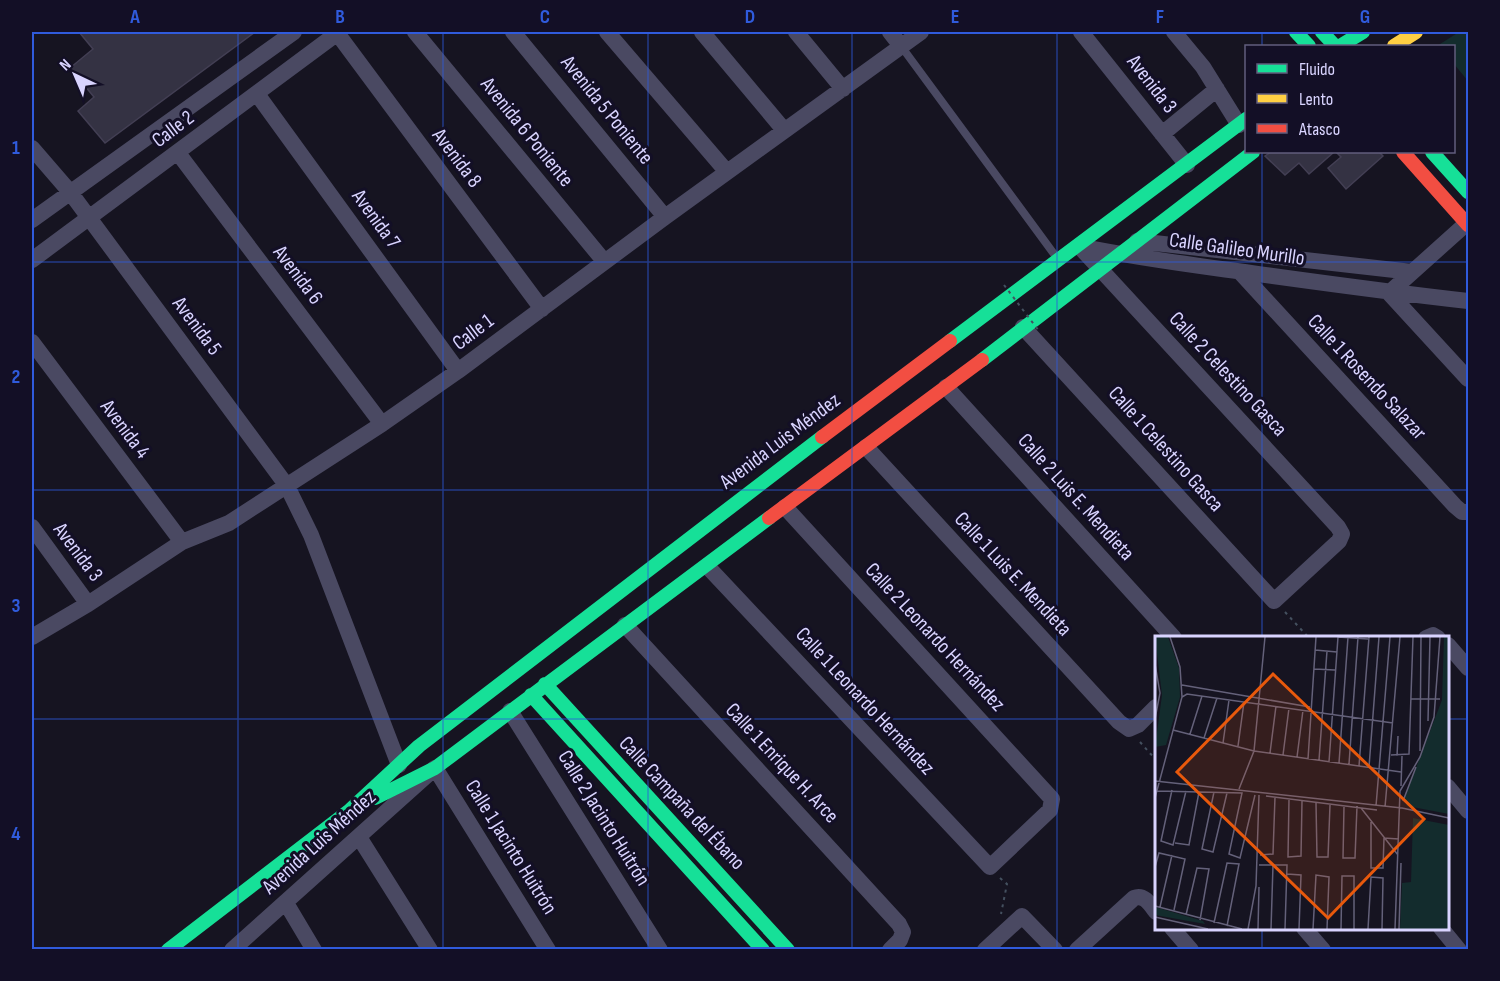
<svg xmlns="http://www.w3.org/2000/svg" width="1500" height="981" font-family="'Sofia Sans Condensed',sans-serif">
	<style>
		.green { fill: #132c2d }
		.building { fill: #343243; stroke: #433f54; stroke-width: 1.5 }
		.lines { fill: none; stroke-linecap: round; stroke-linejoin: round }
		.path { stroke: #44505f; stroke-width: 2; stroke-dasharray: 3 4.5; stroke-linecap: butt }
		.lane { stroke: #4a4962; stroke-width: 8 }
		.street { stroke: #4a4962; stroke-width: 16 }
		.fast { stroke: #16e098; stroke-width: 14 }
		.slow { stroke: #ffcf43; stroke-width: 14 }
		.jam { stroke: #f24e42; stroke-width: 14 }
		.path-bridge { stroke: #44505f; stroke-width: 2; stroke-dasharray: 3 4.5; stroke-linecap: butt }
		.grid { fill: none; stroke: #305bdc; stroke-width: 1.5; stroke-opacity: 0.55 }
		.labels { text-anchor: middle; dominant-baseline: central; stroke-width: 6; stroke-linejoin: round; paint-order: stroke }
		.street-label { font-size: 21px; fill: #d9d4ff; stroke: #130f26 }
		.inset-road { fill: none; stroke: #64617a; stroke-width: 1.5 }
		.view { fill: #e8590c; fill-opacity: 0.15; stroke: #e8590c; stroke-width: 3 }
		.inset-edge { fill: none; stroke: #d9d4ff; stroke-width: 3 }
		.neatline { fill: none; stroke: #305bdc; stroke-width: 2 }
		.grid-label { font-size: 20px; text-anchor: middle; font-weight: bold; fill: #305bdc }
	</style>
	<rect width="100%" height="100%" fill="#161421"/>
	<path class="green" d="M 1459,32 L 1468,32 L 1468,81 L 1454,64 L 1454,46 L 1437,46 Z"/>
	<path class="building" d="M 79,32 L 255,32 L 105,143 L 78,111 L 94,97 L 70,68 L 93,49 Z
		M 1271,152 L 1334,152 L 1309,174 L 1299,163 L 1285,175 L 1265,156 Z
		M 1336,152 L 1379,152 L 1383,156 L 1346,189 L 1328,168 L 1341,157 Z"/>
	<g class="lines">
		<path class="path" d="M 1285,612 L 1309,638
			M 1140,742 L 1156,760
			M 1000,878 L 1007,884 L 1001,914"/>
		<path class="lane" d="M 901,46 L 1057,258"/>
		<path class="street" d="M 415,32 L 604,261
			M 513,32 L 665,217
			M 607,32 L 727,172
			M 702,32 L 784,130
			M 796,32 L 843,89
			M 890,32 L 901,46
			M 1081,32 L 1187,165
			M 1174,32 L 1203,67 L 1239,125
			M 337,33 L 542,309
			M 257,94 L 458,371
			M 1162,134 L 1217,89
			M 32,148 L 70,192 L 287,486 L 311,535 L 399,765
			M 178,153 L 382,424
			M 32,220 L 294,32
			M 1467,223 L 1389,293 L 1468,379
			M 1137,241 L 1412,272
			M 1079,246 C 1136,258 1193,265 1251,273 C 1323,283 1396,293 1468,301
			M 32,260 L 339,32
			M 1240,272 L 1455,506 L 1462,512 L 1468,512
			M 1023,327 L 1274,601 L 1339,541 L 1342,534 L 1338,527 L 1079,246
			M 32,342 L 182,542
			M 946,387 L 1174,638
			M 866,447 L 1119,722 L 1129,729 L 1138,725 L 1156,707
			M 32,527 L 88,604
			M 707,566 L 990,867 L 1050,810 L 1052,799 L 785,507
			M 625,625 L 899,924 L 903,932 L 900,940 L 890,950
			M 32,637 L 88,604 L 182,542 L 229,523 L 382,424 L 458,371 L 665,217 L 921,32
			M 1426,638 L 1433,635 L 1438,638
			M 1448,645 L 1468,668
			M 510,711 L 660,950
			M 1448,787 L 1468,811
			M 359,837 L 430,950
			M 286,903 L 314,950
			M 1172,928 L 1191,950
			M 1304,928 L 1323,950
			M 1441,928 L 1459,950
			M 232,950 L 435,768 L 548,950
			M 985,950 L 1022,916 L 1055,950
			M 1077,950 L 1134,898 C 1144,894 1150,904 1156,912"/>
		<path class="fast" d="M 1296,32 L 1309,46
			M 1322,32 L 1335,46
			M 1340,46 L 1363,32
			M 1432,152 L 1468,192
			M 950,341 L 1246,119
			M 982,360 L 1253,152
			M 545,684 L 788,950
			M 531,695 L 763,950
			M 375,798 L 435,768 L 769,518
			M 168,950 L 350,810 L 419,746 L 822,437"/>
		<path class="slow" d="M 1394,46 L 1416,32"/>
		<path class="jam" d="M 1403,152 L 1468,225
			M 822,437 L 950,341
			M 769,518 L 982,360"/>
		<path class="path-bridge" d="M 1004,285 L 1039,331"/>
	</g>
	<path class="grid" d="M 238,32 L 238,950M 443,32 L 443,950M 648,32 L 648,950M 852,32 L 852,950M 1057,32 L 1057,950M 1262,32 L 1262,46M 1262,152 L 1262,638M 32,262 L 1468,262M 32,490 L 1468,490M 32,719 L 1156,719M 1448,719 L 1468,719M 1262,928 L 1262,950"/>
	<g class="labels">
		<g class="street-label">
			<text transform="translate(1152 84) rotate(52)">Avenida 3</text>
			<text transform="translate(607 110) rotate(51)">Avenida 5 Poniente</text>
			<text transform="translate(173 129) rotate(-37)">Calle 2</text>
			<text transform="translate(527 132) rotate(51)">Avenida 6 Poniente</text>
			<text transform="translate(457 158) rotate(53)">Avenida 8</text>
			<text transform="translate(376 219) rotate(54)">Avenida 7</text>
			<text transform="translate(1237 249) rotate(8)">Calle Galileo Murillo</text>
			<text transform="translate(298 275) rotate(53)">Avenida 6</text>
			<text transform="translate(197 326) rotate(53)">Avenida 5</text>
			<text transform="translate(473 332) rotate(-37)">Calle 1</text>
			<text transform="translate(1228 374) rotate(47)">Calle 2 Celestino Gasca</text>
			<text transform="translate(1367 377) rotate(47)">Calle 1 Rosendo Salazar</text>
			<text transform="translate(125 429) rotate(53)">Avenida 4</text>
			<text transform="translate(780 441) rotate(-37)">Avenida Luis Méndez</text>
			<text transform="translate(1166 449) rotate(48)">Calle 1 Celestino Gasca</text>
			<text transform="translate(1076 497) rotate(48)">Calle 2 Luis E. Mendieta</text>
			<text transform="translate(78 552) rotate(53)">Avenida 3</text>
			<text transform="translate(1013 574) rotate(47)">Calle 1 Luis E. Mendieta</text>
			<text transform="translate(935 637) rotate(47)">Calle 2 Leonardo Hernández</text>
			<text transform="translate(865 701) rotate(47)">Calle 1 Leonardo Hernández</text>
			<text transform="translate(782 763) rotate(47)">Calle 1 Enrique H. Arce</text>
			<text transform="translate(682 803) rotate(47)">Calle Campaña del Ébano</text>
			<text transform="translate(604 818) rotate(58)">Calle 2 Jacinto Huitrón</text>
			<text transform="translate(319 842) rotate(-42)">Avenida Luis Méndez</text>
			<text transform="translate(511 847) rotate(58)">Calle 1 Jacinto Huitrón</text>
		</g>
	</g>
	<g transform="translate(1155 636)">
		<rect width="294" height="294" fill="#161421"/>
		<path d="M 0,1 L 13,1 L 24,32 L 25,61 L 11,109 L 0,111 L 7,59 ZM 289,1 L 294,1 L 294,178 L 252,170 L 249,163 L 287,64 ZM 258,182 L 294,189 L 294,293 L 245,293 L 247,247 L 256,246 ZM 0,271 L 48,285 L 50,288 L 0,279 Z" fill="#132c2d"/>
		<path class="inset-road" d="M 183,1 L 213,3M 160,14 L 182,16M 0,28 L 5,57 L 0,83M 159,33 L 180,34M 27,49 L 155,71M 27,61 L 32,58 L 238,87M 256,63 L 285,63M 273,85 L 275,1M 18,94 L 99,115 L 246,136M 35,98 L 47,60M 49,102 L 62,62M 68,107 L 74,64M 83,110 L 89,66M 265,115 L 266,1M 115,117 L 121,70M 128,119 L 134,72M 236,119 L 254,118 L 258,1M 242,120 L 243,100M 142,121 L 148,74M 153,123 L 161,1M 164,124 L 172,15M 174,126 L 183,1M 184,127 L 193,1M 194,128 L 203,1M 204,130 L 214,1M 214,131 L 224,1M 0,145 L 247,172 L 294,182M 246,150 L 247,120M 84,153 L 99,115 L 110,1M 17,154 L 6,205 L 18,209 L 31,155M 2,155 L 87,157 L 74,218 L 85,222 L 100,159M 59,156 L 47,213 L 58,216 L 72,157M 111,160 L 222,174M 0,162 L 27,61 L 25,31 L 15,1M 134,163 L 133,221 L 146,220 L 147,165M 248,165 L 261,131M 161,167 L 162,221 L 173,221 L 175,169M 189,170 L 188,222 L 200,222 L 202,170M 221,170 L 235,1M 230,171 L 245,1M 206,172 L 243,219M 216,186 L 216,232 L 228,232 L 229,202 L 244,203M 20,207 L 34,209 L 44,156M 105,219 L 118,218 L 120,161M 104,229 L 132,229 L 130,293M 0,231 L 4,217 L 30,223 L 19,274M 132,238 L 146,239 L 144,293M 0,270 L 87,293M 5,271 L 17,219M 31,279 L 42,232 L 54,233 L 45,284M 0,281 L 53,293M 59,287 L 72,227 L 84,228 L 72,290M 93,293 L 101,250 L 104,159M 103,293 L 104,251M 116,293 L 118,229M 158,293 L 161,239 L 174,241 L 172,293M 186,293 L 187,240 L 199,240 L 199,293M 213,293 L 216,241 L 228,242 L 227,293M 240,293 L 245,155 L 265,121 L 279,81 L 285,1M 244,293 L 246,227"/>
		<path class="view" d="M 118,38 L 269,183 L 173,282 L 22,136 Z"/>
		<rect width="294" height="294" class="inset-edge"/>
	</g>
	<rect width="1500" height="981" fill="none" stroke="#130f26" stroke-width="66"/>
	<rect x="1245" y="45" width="210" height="108" fill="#130f26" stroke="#625e7d" stroke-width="1.5"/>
	<rect x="1257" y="64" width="30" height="9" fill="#16e098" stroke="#625e7d" stroke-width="1.5"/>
	<text x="1299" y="75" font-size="18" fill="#d9d4ff">Fluido</text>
	<rect x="1257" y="94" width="30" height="9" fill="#ffcf43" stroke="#625e7d" stroke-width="1.5"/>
	<text x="1299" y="105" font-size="18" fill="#d9d4ff">Lento</text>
	<rect x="1257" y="124" width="30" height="9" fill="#f24e42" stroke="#625e7d" stroke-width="1.5"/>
	<text x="1299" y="135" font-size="18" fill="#d9d4ff">Atasco</text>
	<g transform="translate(75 75) rotate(316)" stroke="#130f26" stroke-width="4.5" paint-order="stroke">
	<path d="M0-4.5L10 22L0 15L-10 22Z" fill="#d9d4ff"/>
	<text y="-9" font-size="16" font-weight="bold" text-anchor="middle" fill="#d9d4ff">N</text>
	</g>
	<rect x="33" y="33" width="1434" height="915" class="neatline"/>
	<g class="grid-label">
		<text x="135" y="23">A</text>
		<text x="340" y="23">B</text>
		<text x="545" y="23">C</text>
		<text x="750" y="23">D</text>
		<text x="955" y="23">E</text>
		<text x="1160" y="23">F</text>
		<text x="1365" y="23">G</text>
		<text x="16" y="154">1</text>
		<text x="16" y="383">2</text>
		<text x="16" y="612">3</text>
		<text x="16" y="840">4</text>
	</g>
</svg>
